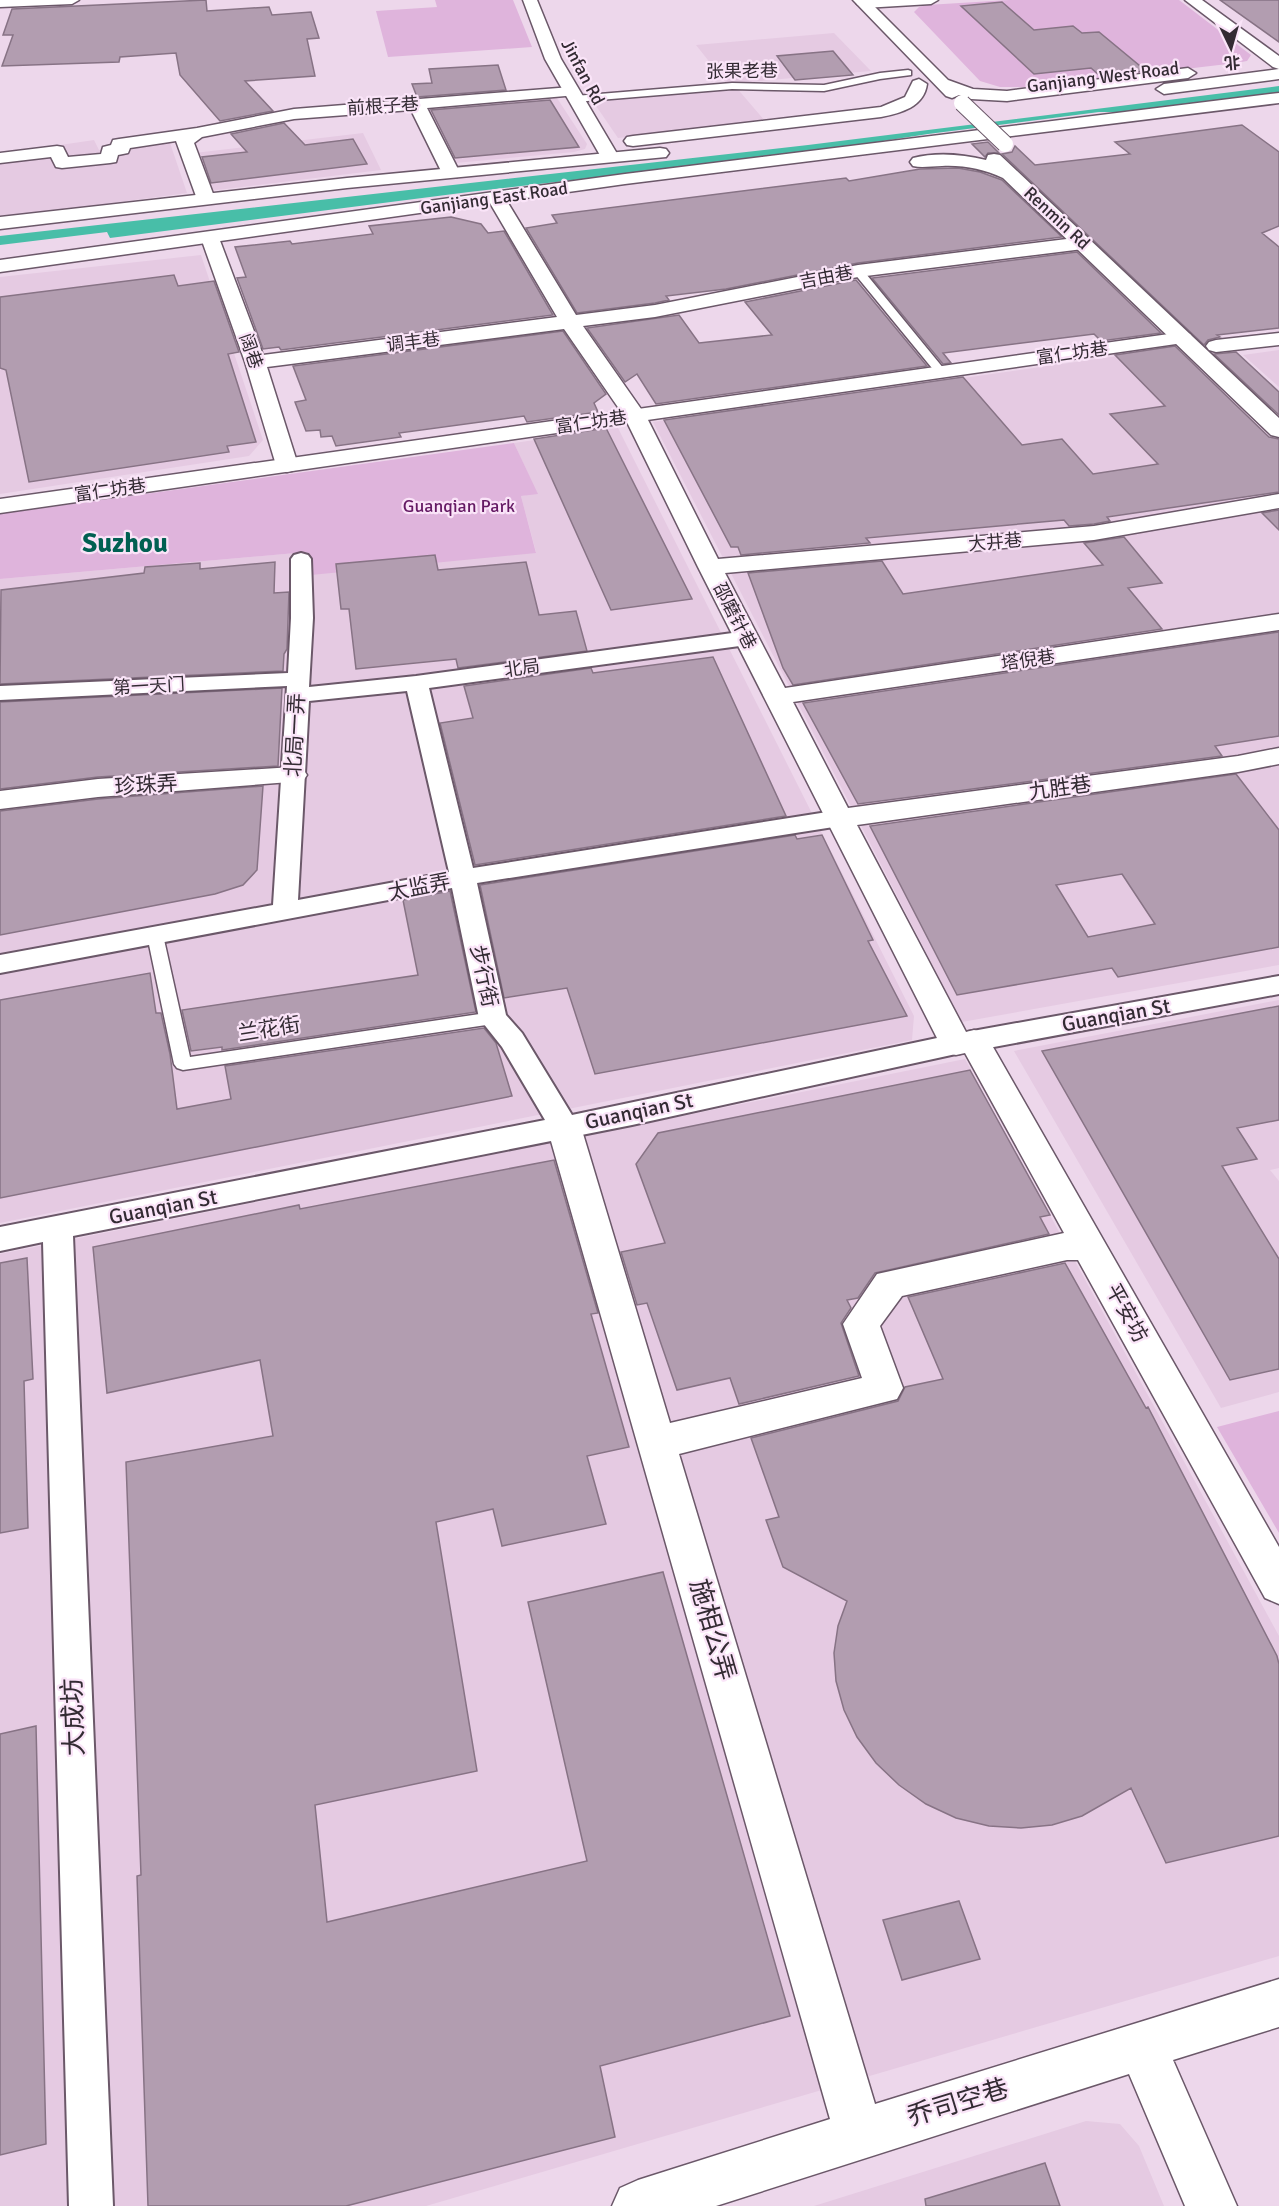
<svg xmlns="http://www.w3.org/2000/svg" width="1279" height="2206" font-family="Signika,'Noto Sans SC',sans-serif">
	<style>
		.built { fill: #e5cae2 }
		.green { fill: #dfb4dc }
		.water { fill: #48bea8 }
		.building { fill: #b29db0; stroke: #877385; stroke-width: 1.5; fill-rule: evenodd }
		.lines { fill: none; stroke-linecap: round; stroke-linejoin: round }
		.service-casing { stroke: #6b5869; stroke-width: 3 }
		.pedestrian-casing { stroke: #6b5869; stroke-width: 4 }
		.minor-casing { stroke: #6b5869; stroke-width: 3 }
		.tertiary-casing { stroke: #6b5869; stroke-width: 3 }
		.primary-casing { stroke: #6b5869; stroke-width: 3 }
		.service { fill: #fff; fill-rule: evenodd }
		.pedestrian { fill: #fff; fill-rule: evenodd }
		.minor { fill: #fff; fill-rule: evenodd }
		.tertiary { fill: #fff; fill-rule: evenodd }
		.primary { fill: #fff; fill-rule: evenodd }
		.primary-bridge-casing { stroke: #6b5869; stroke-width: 18; stroke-linecap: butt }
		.primary-bridge { stroke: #fff; stroke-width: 16 }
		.labels { text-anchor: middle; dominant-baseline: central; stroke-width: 4.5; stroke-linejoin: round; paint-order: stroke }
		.far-street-label { font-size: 18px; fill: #332b33; stroke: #fae4f8 }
		.far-park-label { font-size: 18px; fill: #651a64; stroke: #fae4f8 }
		.street-label { font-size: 21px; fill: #332b33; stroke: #fae4f8 }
		.near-street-label { font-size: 26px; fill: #332b33; stroke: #fae4f8 }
		.far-town-label { font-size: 27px; font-weight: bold; fill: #016052; stroke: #fae4f8 }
	</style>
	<rect width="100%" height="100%" fill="#edd7eb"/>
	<path class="built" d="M 834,33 L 871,71 L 727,84 L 696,45 Z
		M 735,86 L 765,121 L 618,138 L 592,100 Z
		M 555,95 L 587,144 L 585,149 L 574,152 L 444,164 L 414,108 Z
		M 363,133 L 381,170 L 200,192 L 186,154 Z
		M 94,140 L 99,150 L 169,140 L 187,193 L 0,218 L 0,154 Z
		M 201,255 L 263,440 L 249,456 L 0,494 L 0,277 Z
		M 1279,350 L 1279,387 L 1243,355 Z
		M 1132,354 L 1279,468 L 1279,965 L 962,1022 L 653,422 Z
		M 618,428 L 914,1016 L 912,1040 L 0,1223 L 0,579 L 307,552 L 310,574 L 536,552 L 521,496 L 537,493 L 514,443 Z
		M 1279,1000 L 1279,1168 L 1270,1170 L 1279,1181 L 1279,1392 L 1221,1408 L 1014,1051 Z
		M 965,1059 L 1279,1636 L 1279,1956 L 426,2206 L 0,2206 L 0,1254 Z
		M 1086,2121 L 1120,2124 L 1139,2146 L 1164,2206 L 814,2206 Z"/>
	<path class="green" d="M 435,0 L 513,0 L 532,47 L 388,57 L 376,11 L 437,7 Z
		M 1009,0 L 1179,0 L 1251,55 L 1247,61 L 1236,63 L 1032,87 L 1000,87 L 980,81 L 914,12 L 919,7 L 927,5 Z
		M 514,443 L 538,494 L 521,496 L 536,553 L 311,575 L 307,552 L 0,579 L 0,514 Z
		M 1279,1411 L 1279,1533 L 1217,1427 Z"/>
	<path class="water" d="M 1279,86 L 1279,92 L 1128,112 L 1099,112 L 928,134 L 793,155 L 469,192 L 110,238 L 107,232 L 0,245 L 0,236 L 808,145 Z"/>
	<path class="building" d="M 206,0 L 207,11 L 269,7 L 272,15 L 311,12 L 319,38 L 307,39 L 315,76 L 245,81 L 273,111 L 220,121 L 180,75 L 176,53 L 120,57 L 119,62 L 2,66 L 13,35 L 3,35 L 12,9 Z
		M 1220,0 L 1279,0 L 1279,42 Z
		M 1002,2 L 1034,30 L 1073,26 L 1082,33 L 1099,32 L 1146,71 L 1099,75 L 1091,68 L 1034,74 L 961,6 Z
		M 833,51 L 853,75 L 795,80 L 777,56 Z
		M 498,65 L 506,90 L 417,97 L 412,84 L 432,83 L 429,69 Z
		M 550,100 L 579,147 L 455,158 L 431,110 Z
		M 284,123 L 305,145 L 353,139 L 367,164 L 211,183 L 202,157 L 247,152 L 231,134 Z
		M 1242,125 L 1279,152 L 1279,226 L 1262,233 L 1279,247 L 1279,328 L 1217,335 L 1220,337 L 1208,340 L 1204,345 L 1002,154 L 1012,152 L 1015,146 L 1035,165 L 1130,154 L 1115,142 Z
		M 988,142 L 999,153 L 988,153 L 985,157 L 972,144 Z
		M 958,168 L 980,172 L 1002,180 L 1062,237 L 858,263 L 726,289 L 666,296 L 669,300 L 655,303 L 577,313 L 526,228 L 557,223 L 552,215 L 846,178 L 849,181 L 920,169 Z
		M 451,217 L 481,224 L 488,233 L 504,231 L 553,315 L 281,350 L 279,347 L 263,349 L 237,278 L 246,277 L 235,247 L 290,241 L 292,244 L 373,234 L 369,226 Z
		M 1077,252 L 1161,333 L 1101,341 L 1094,334 L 943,353 L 951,363 L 943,364 L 872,278 Z
		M 174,275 L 178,286 L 214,281 L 239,352 L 228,354 L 256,442 L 227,446 L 229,452 L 29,482 L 6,370 L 0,368 L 0,297 Z
		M 856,280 L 927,366 L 656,404 L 637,374 L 625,382 L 587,328 L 679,315 L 699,343 L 772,335 L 745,302 Z
		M 563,331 L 606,394 L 594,403 L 598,412 L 527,422 L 524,416 L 399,433 L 401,437 L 336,446 L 332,436 L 321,437 L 320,430 L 306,431 L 295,402 L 306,400 L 293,366 Z
		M 1175,346 L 1269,437 L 1279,439 L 1279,492 L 1107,517 L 1110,521 L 1094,524 L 1069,526 L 1064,520 L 866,538 L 870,543 L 741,555 L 738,547 L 731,547 L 664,420 L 963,377 L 1022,445 L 1062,439 L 1093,474 L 1158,464 L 1110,414 L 1165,406 L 1115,355 Z
		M 1236,352 L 1279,392 L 1279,415 L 1214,354 Z
		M 606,428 L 692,599 L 611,610 L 534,439 Z
		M 1279,510 L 1279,530 L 1262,513 Z
		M 1124,537 L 1162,583 L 1128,588 L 1162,629 L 793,685 L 783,668 L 748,573 L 882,561 L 903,594 L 1103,565 L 1084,543 Z
		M 435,555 L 438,570 L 526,562 L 539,615 L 576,611 L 587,651 L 458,668 L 456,659 L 356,669 L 349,609 L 341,609 L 336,564 Z
		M 275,562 L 274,593 L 289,592 L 287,649 L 284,654 L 283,671 L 0,684 L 1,590 L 144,573 L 145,567 L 200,563 L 200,569 Z
		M 1279,632 L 1279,736 L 1215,746 L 1222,756 L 858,804 L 803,703 Z
		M 713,657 L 786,816 L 475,865 L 440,723 L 473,718 L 464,686 L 591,668 L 593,673 Z
		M 282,688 L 278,766 L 98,777 L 0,789 L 0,702 Z
		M 1236,774 L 1279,830 L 1279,947 L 1118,977 L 1112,968 L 957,995 L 870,826 ZM 1122,874 L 1155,924 L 1088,937 L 1056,885 Z
		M 263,786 L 257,870 L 243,885 L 215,894 L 0,935 L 0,811 L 98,799 Z
		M 795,835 L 797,839 L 822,835 L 873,940 L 868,941 L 907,1016 L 595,1074 L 567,988 L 504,998 L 480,885 Z
		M 450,891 L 476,1012 L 222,1050 L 222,1047 L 191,1051 L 182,1010 L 418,975 L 403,900 Z
		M 150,973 L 156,1013 L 161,1013 L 170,1054 L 177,1109 L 231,1099 L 225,1066 L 484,1028 L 496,1043 L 512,1096 L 0,1198 L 0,1000 Z
		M 1279,1006 L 1279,1120 L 1237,1128 L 1257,1159 L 1222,1166 L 1279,1259 L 1279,1369 L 1230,1380 L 1042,1051 Z
		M 970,1070 L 1050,1215 L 1040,1217 L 1049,1234 L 875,1273 L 858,1298 L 847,1300 L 851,1308 L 841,1323 L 859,1376 L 739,1404 L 730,1378 L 677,1390 L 647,1303 L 637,1305 L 621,1252 L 665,1243 L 636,1164 L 658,1133 Z
		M 554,1160 L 598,1313 L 591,1314 L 629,1447 L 587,1456 L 606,1524 L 502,1546 L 493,1509 L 436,1522 L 477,1771 L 315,1805 L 327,1922 L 587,1861 L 528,1602 L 663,1572 L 790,2016 L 600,2066 L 615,2137 L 346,2206 L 148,2206 L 137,1876 L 141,1875 L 126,1462 L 273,1436 L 260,1360 L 107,1393 L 93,1247 L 299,1205 L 300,1209 Z
		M 27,1258 L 33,1379 L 24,1381 L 28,1528 L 0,1533 L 0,1263 Z
		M 1065,1263 L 1146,1408 L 1148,1407 L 1277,1656 L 1279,1664 L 1279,1836 L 1166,1863 L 1131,1788 L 1082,1816 L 1052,1825 L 1021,1828 L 989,1826 L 956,1818 L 926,1804 L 899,1785 L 876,1763 L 857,1737 L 844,1710 L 836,1681 L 834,1653 L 838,1626 L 847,1601 L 783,1567 L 766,1520 L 779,1517 L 751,1438 L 898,1401 L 905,1387 L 943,1379 L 908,1297 Z
		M 36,1726 L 46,2144 L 0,2155 L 0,1734 Z
		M 959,1901 L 980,1959 L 902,1980 L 883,1920 Z
		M 1045,2163 L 1060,2206 L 926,2206 L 925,2199 Z"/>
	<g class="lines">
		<g class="service-casing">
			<path id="service" d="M 908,70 L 911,71 L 911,75 L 880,79 L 824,91 L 732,89 L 575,102 L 570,99 L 575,96 L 732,83 L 824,85 L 880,73 Z
				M 858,268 L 862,269 L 944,369 L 944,373 L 936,373 L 854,273 L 854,269 Z
				M 155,929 L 161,931 L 163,935 L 190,1057 L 493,1012 L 499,1014 L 502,1018 L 499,1022 L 493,1024 L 183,1070 L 177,1068 L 174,1064 L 147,935 L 149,931 Z"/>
		</g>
		<g class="pedestrian-casing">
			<path id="pedestrian" d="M 301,553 L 308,555 L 311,559 L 313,618 L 309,687 L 416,676 L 747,631 L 755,633 L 758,638 L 755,643 L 747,645 L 429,688 L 473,868 L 840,810 L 849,813 L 852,818 L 849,823 L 840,826 L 477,883 L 506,1015 L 522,1033 L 572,1115 L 956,1034 L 1279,976 L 1279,994 L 956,1054 L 632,1125 L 73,1236 L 113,2206 L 69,2206 L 43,1242 L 0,1251 L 0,1227 L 545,1120 L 502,1047 L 479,1018 L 452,888 L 0,973 L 0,955 L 273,905 L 287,686 L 0,700 L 0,686 L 288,673 L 291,618 L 291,559 L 294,555 ZM 407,691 L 449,872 L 298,900 L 309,701 Z"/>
		</g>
		<g class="minor-casing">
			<path id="minor" d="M 0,0 L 79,0 L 72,4 L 0,7 Z
				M 571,87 L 579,92 L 577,95 L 427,108 L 460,173 L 457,177 L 445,177 L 442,173 L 411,110 L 294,119 L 202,137 L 194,143 L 215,199 L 212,203 L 200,203 L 197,199 L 176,141 L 130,148 L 128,153 L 118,155 L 116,162 L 110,163 L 62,168 L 56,167 L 51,157 L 0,163 L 0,153 L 57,146 L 63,147 L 68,157 L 101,154 L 103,147 L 111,145 L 113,140 L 119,139 L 197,128 L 294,109 Z
				M 496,193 L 502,194 L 505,198 L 576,315 L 655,305 L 858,265 L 1083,237 L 1090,239 L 1092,243 L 1090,247 L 1083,249 L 858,277 L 655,317 L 583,326 L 646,416 L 718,559 L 1094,526 L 1279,494 L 1279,508 L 1094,540 L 725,573 L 785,688 L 1279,614 L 1279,630 L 793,702 L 848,808 L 1238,756 L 1279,748 L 1279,764 L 1238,772 L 857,825 L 966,1032 L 974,1030 L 985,1033 L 1279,1547 L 1279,1604 L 1265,1598 L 1078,1260 L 1067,1260 L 902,1296 L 880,1326 L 903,1388 L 897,1399 L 679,1454 L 875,2104 L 1279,1979 L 1279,2027 L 1173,2060 L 1237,2206 L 1185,2206 L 1129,2074 L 716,2206 L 612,2206 L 620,2188 L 638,2180 L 830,2119 L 547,1127 L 552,1118 L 564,1115 L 576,1118 L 581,1127 L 670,1423 L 862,1378 L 843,1324 L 877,1274 L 1064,1233 L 965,1053 L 956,1055 L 945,1052 L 940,1044 L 698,567 L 624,416 L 564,329 L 267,367 L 298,465 L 295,470 L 287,472 L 279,470 L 276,465 L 245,362 L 201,238 L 203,234 L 217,234 L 219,238 L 263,355 L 557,317 L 487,198 L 490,194 Z
				M 293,767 L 303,769 L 307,775 L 303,781 L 98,797 L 0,809 L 0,791 L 98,779 Z"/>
		</g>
		<g class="tertiary-casing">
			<path id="tertiary" d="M 523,0 L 537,0 L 561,59 L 619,157 L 616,161 L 604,161 L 601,157 L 545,59 Z
				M 862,0 L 938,0 L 931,4 L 864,8 L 857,4 Z
				M 1185,0 L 1202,0 L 1279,56 L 1279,69 L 1273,67 Z
				M 1183,332 L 1190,334 L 1193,338 L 1190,342 L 0,513 L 0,499 Z
				M 1279,333 L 1279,345 L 1216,352 L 1209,350 L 1206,346 L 1209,342 L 1216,340 Z"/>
		</g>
		<g class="primary-casing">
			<path id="primary" d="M 853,0 L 868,0 L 948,80 L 973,89 L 1007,91 L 1188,68 L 1196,73 L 1188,78 L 1007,101 L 971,99 L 959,95 L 952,98 L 946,96 Z
				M 1279,69 L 1279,79 L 1164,94 L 1156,89 L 1164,84 Z
				M 919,79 L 927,84 C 924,107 901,113 881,117 L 633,146 L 627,145 L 624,141 L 627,137 L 633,136 L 881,107 L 905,97 L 913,81 Z
				M 1279,93 L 1279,103 L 625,184 L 0,272 L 0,260 L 625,174 Z
				M 660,148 L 666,149 L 669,153 L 666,157 L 347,188 L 0,229 L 0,217 L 347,178 Z
				M 994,154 L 1000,155 L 1279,418 L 1279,437 L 1271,435 L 1003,178 C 983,169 964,165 942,166 C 932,166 922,168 913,166 L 910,162 L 913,158 C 936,152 962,154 986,160 L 988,155 Z"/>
		</g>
		<use href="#service" class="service"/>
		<use href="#pedestrian" class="pedestrian"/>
		<use href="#minor" class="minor"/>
		<use href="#tertiary" class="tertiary"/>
		<use href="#primary" class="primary"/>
		<g class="primary-bridge-casing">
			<path id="primary-bridge" d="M 962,103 L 1005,144"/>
		</g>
		<use href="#primary-bridge" class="primary-bridge"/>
	</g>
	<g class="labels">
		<g class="far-street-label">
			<text transform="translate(742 71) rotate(-1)">张果老巷</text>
			<text transform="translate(583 72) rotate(62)">Jinfan Rd</text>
			<text transform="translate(1103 77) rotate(-7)">Ganjiang West Road</text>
			<text transform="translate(383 106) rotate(-4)">前根子巷</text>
			<text transform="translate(494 198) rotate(-8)">Ganjiang East Road</text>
			<text transform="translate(1057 218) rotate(43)">Renmin Rd</text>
			<text transform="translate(826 277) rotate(-11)">吉由巷</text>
			<text transform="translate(413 342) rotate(-7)">调丰巷</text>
			<text transform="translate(251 351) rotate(71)">阔巷</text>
			<text transform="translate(1072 353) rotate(-8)">富仁坊巷</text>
			<text transform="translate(591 422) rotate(-8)">富仁坊巷</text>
			<text transform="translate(110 490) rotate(-8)">富仁坊巷</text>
			<text transform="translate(995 542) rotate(-5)">大井巷</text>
			<text transform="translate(735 616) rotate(63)">邵磨针巷</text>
			<text transform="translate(1028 660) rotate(-8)">塔倪巷</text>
			<text transform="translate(522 668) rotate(-8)">北局</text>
			<text transform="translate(149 686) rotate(-3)">第一天门</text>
		</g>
		<g class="far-park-label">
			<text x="459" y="506">Guanqian Park</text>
		</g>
		<g class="street-label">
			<text transform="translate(295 735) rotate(-87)">北局一弄</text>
			<text transform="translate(146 785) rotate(-4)">珍珠弄</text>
			<text transform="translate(1060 788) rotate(-8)">九胜巷</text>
			<text transform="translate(419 887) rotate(-11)">太监弄</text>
			<text transform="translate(484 976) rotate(78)">步行街</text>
			<text transform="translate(1116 1015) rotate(-10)">Guanqian St</text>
			<text transform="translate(269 1029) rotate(-9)">兰花街</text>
			<text transform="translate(639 1111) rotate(-12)">Guanqian St</text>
			<text transform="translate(163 1207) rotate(-11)">Guanqian St</text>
			<text transform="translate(1127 1313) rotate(61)">平安坊</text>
		</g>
		<g class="near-street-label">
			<text transform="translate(712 1630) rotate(74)">施相公弄</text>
			<text transform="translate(74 1717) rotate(-92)">大成坊</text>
			<text transform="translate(958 2103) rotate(-17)">乔司空巷</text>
		</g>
		<g class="far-town-label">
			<text x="125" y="543">Suzhou</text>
		</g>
	</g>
	<g transform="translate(1231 48) rotate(175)" stroke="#fae4f8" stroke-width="4.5" paint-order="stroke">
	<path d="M0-4.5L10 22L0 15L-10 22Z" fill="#332b33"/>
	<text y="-9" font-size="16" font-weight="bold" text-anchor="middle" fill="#332b33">北</text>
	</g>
</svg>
